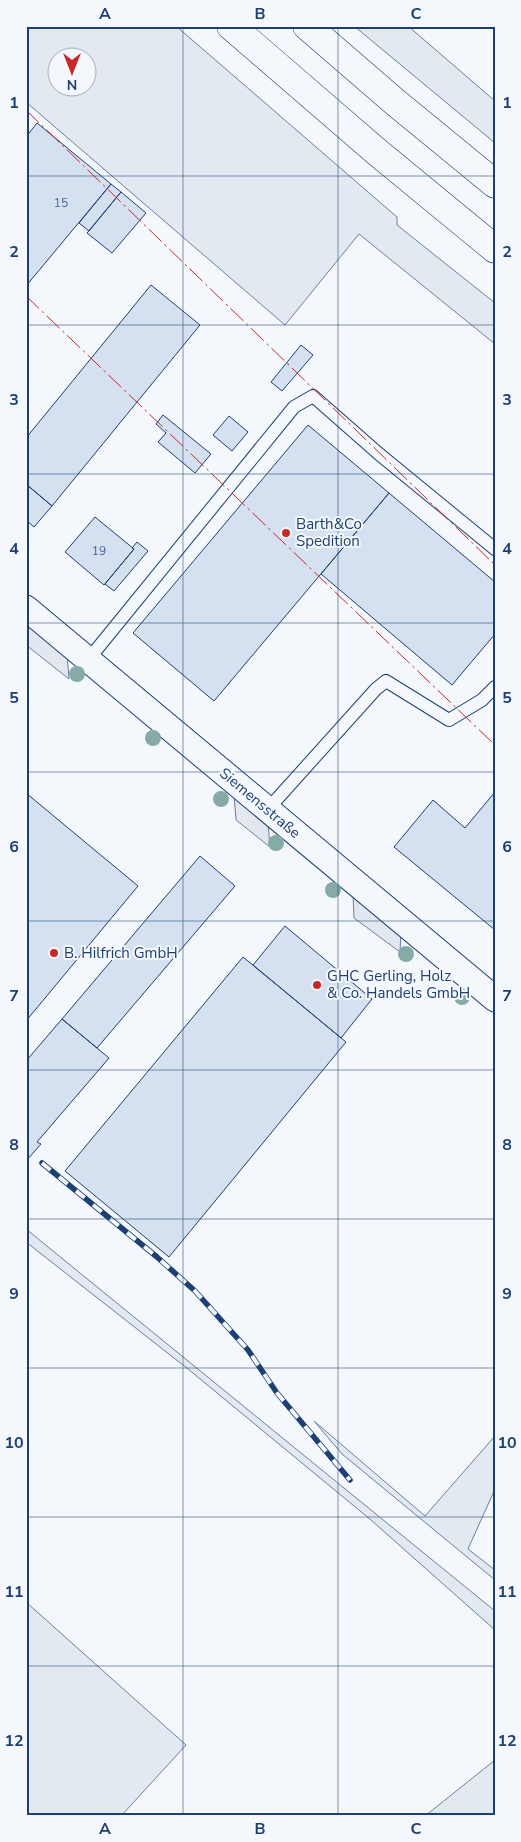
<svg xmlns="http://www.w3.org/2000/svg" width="521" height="1842" font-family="'Nunito Sans',sans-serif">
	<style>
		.green { fill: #e3e9f0; stroke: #687fa3; fill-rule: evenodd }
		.parking { fill: #e3e8f0; stroke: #687fa3 }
		.building { fill: #d5e0f0; stroke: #1d3f73 }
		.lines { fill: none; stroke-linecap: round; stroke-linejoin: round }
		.service-casing { stroke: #1d3f73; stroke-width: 14 }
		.minor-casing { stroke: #1d3f73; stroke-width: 27 }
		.motorway-casing { stroke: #1d3f73; stroke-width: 29 }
		.service { stroke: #f4f7fb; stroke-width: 12 }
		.minor { stroke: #f4f7fb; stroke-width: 25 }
		.motorway { stroke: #f4f7fb; stroke-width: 28 }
		.rail-casing { stroke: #1d3f73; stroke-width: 5.5 }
		.rail { stroke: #f4f7fb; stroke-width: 4; stroke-dasharray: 11; stroke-linecap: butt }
		.power { stroke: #c62828; stroke-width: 1; stroke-dasharray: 18 4 2.5 4; stroke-linecap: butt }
		.tree { fill: #86aba6 }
		.grid { fill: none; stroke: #1d3f73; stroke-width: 1; stroke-opacity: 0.55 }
		.poi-dot { fill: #c62828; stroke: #f4f7fb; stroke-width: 2 }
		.labels { text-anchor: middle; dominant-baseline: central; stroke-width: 4; stroke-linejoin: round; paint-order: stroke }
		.number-label { font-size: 12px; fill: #4b6792 }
		.poi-label { font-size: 15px; fill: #1d3f73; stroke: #f4f7fb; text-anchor: start }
		.street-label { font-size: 15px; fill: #1d3f73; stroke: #f4f7fb }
		.neatline { fill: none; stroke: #1d3f73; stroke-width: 2 }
		.grid-label { font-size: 16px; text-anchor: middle; font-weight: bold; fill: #1d3f73 }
	</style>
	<rect width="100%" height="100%" fill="#f4f7fb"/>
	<path class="green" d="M 26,26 L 176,26 L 397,217 L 397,225 L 495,303 L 495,344 L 359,234 L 285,325 L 26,102 ZM 58,58 L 88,58 L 88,88 L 58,88 Z
		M 354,26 L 408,26 L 495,101 L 495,143 Z
		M 26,1229 L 495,1611 L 495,1630 L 371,1520 L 188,1369 L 26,1242 Z
		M 314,1421 L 425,1516 L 495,1436 L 495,1489 L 468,1549 L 495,1570 L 495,1580 L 342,1454 Z
		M 26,1602 L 186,1745 L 121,1816 L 26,1816 Z
		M 495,1760 L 495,1816 L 425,1816 Z"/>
	<path class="parking" d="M 26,621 L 67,654 L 69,679 L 26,645 Z
		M 234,794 L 268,822 L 270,847 L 236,820 Z
		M 353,894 L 401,932 L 400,952 L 354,918 Z"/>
	<path class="building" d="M 37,123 L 111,184 L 26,286 L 26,137 Z
		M 111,184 L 121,192 L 89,231 L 79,223 Z
		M 121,192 L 146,213 L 112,253 L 87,233 Z
		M 151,285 L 200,325 L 52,506 L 26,484 L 26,438 Z
		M 301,345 L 313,355 L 282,391 L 271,382 Z
		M 163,415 L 211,454 L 195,473 L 158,442 L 166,433 L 156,424 Z
		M 229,416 L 248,432 L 232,451 L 213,435 Z
		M 308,425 L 389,493 L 214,701 L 133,633 Z
		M 26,484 L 52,506 L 34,527 L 26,520 Z
		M 389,493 L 495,582 L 495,634 L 452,685 L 321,574 Z
		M 95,517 L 134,549 L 104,585 L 65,552 Z
		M 137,542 L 148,551 L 114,591 L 105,584 L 134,549 L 132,548 Z
		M 495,792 L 495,930 L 394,847 L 433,800 L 465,828 Z
		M 26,793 L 138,886 L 26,1021 Z
		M 200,856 L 235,886 L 97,1048 L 62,1019 Z
		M 285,926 L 372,999 L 341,1038 L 253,965 Z
		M 243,957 L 346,1042 L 169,1257 L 65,1171 Z
		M 62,1019 L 109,1058 L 37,1142 L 41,1144 L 26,1161 L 26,1061 Z"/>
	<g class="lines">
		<g class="service-casing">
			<path id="service" d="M 88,660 L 294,407 L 313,396 L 379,454 L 495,549
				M 268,809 L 376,689 L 386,681 L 449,720 L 482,700 L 495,687"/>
		</g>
		<g class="minor-casing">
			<path id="minor" d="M 26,608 L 495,999"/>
		</g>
		<g class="motorway-casing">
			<path id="motorway" d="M 231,26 L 377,152 L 495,249
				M 307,26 L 395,102 L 495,184"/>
		</g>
		<use href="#service" class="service"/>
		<use href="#minor" class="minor"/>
		<use href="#motorway" class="motorway"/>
		<g class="rail-casing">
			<path id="rail" d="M 42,1163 L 157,1257 L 195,1291 L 248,1350 L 277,1393 L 350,1480"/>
		</g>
		<use href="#rail" class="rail"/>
		<path class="power" d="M 26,110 L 495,565
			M 26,296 L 495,745"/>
	</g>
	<g class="tree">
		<circle cx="77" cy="674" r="8"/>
		<circle cx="153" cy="738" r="8"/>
		<circle cx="221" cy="799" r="8"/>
		<circle cx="276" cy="843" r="8"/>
		<circle cx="333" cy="890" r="8"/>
		<circle cx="406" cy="954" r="8"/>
		<circle cx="462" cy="997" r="8"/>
	</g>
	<path class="grid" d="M 183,26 L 183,1816M 338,26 L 338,1816M 26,176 L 495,176M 26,325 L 495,325M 26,474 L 495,474M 26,623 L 495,623M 26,772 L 495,772M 26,921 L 495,921M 26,1070 L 495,1070M 26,1219 L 495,1219M 26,1368 L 495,1368M 26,1517 L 495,1517M 26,1666 L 495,1666"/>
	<g class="poi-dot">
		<circle cx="286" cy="533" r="5"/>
		<circle cx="54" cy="953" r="5"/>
		<circle cx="317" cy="985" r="5"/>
	</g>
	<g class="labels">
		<g class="number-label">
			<text x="61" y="203">15</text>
			<text x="99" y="551">19</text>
		</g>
		<g class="poi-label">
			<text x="296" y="524">Barth&amp;Co<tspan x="296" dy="17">Spedition</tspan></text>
			<text x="64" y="953">B. Hilfrich GmbH</text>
			<text x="327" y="976">GHC Gerling, Holz<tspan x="327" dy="17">&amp; Co. Handels GmbH</tspan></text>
		</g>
		<g class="street-label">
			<text transform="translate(260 803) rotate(40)">Siemensstraße</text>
		</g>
	</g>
	<rect width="521" height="1842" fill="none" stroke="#f4f7fb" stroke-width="55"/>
	<g transform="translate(72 72) rotate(180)"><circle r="24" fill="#f4f7fb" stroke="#9eadc5"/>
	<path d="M0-4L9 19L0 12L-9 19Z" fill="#c62828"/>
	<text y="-8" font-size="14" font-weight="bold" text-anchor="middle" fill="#1d3f73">N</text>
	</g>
	<rect x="28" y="28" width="466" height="1786" class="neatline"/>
	<g class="grid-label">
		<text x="105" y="19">A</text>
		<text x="260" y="19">B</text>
		<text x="416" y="19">C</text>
		<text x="14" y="108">1</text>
		<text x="507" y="108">1</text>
		<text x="14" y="257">2</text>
		<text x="507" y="257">2</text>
		<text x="14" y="405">3</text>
		<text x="507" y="405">3</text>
		<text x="14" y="554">4</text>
		<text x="507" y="554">4</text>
		<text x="14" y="703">5</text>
		<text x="507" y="703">5</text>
		<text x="14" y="852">6</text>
		<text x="507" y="852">6</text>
		<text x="14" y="1001">7</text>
		<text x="507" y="1001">7</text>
		<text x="14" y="1150">8</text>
		<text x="507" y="1150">8</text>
		<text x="14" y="1299">9</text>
		<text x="507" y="1299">9</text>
		<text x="14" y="1448">10</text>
		<text x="507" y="1448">10</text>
		<text x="14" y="1597">11</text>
		<text x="507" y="1597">11</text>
		<text x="14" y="1746">12</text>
		<text x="507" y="1746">12</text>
		<text x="105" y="1834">A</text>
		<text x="260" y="1834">B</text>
		<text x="416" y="1834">C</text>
	</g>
</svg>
